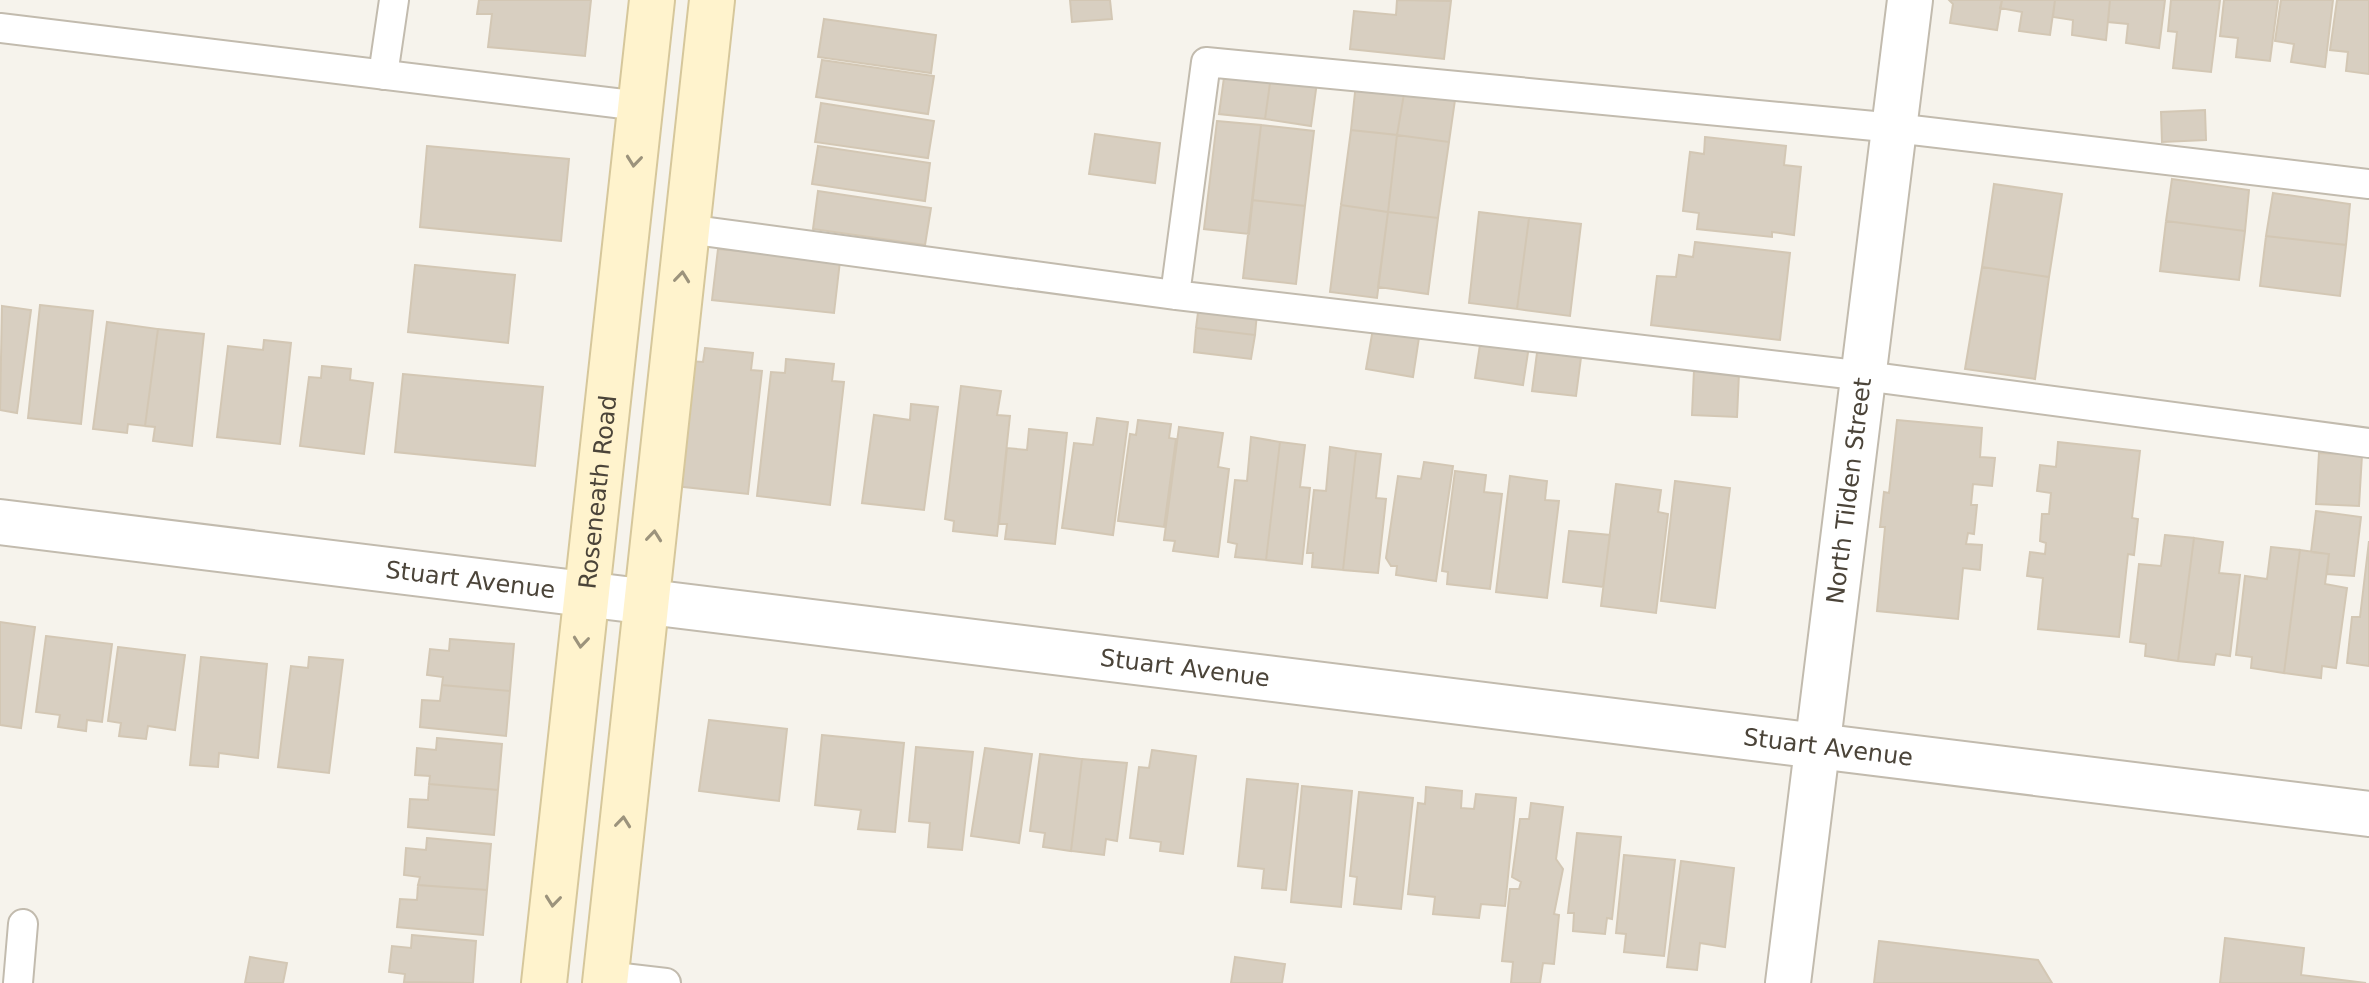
<svg xmlns="http://www.w3.org/2000/svg" width="2369" height="983" font-family="'DejaVu Sans',sans-serif">
	<style>
		.building { fill: #d8cfc1; stroke: #d3c7b4; stroke-width: 2 }
		.lines { fill: none; stroke-linecap: round; stroke-linejoin: round }
		.lane-casing { stroke: #c2bbae; stroke-width: 32 }
		.street-casing { stroke: #c2bbae; stroke-width: 48 }
		.secondary-casing { stroke: #d6c79b; stroke-width: 48 }
		.lane { stroke: #fff; stroke-width: 28 }
		.street { stroke: #fff; stroke-width: 44 }
		.secondary { stroke: #fff3cd; stroke-width: 44 }
		.oneway { stroke: #9c937c }
		.labels { text-anchor: middle; dominant-baseline: central; stroke-width: 6; stroke-linejoin: round; paint-order: stroke }
		.street-label { font-size: 24px; fill: #4b4439; stroke: #fff }
	</style>
	<rect width="100%" height="100%" fill="#f6f3ec"/>
	<path class="building" d="M 479,0 L 591,0 L 585,56 L 488,47 L 492,14 L 477,14 Z
		M 1070,0 L 1110,0 L 1112,19 L 1072,22 Z
		M 1397,0 L 1451,1 L 1444,59 L 1350,49 L 1354,11 L 1396,15 Z
		M 1949,0 L 2002,0 L 1997,30 L 1950,23 L 1953,4 Z
		M 2002,0 L 2055,0 L 2050,35 L 2019,31 L 2022,12 L 2000,8 Z
		M 2055,0 L 2110,0 L 2106,40 L 2072,35 L 2073,20 L 2053,17 Z
		M 2110,0 L 2165,0 L 2159,48 L 2126,43 L 2128,24 L 2108,22 Z
		M 2171,0 L 2220,0 L 2211,72 L 2173,68 L 2177,32 L 2168,31 Z
		M 2224,0 L 2278,0 L 2270,61 L 2236,57 L 2238,38 L 2220,36 Z
		M 2281,0 L 2333,0 L 2325,67 L 2291,62 L 2294,44 L 2275,41 Z
		M 2337,0 L 2369,0 L 2369,74 L 2346,71 L 2348,52 L 2330,50 Z
		M 824,19 L 936,35 L 931,73 L 818,57 Z
		M 822,60 L 934,76 L 928,114 L 816,97 Z
		M 1225,70 L 1271,76 L 1265,119 L 1219,114 Z
		M 1271,76 L 1317,82 L 1311,126 L 1265,119 Z
		M 1356,83 L 1405,88 L 1397,135 L 1351,130 Z
		M 1405,88 L 1456,93 L 1449,142 L 1397,135 Z
		M 821,103 L 934,121 L 928,158 L 815,142 Z
		M 2205,110 L 2206,140 L 2162,142 L 2161,112 Z
		M 1217,121 L 1261,125 L 1249,234 L 1204,229 Z
		M 1261,125 L 1314,131 L 1305,206 L 1252,200 Z
		M 1351,130 L 1397,135 L 1388,212 L 1341,205 Z
		M 1095,134 L 1160,143 L 1155,183 L 1089,174 Z
		M 1397,135 L 1449,142 L 1438,218 L 1388,212 Z
		M 1705,137 L 1786,146 L 1784,165 L 1801,167 L 1794,235 L 1772,232 L 1772,237 L 1697,229 L 1699,213 L 1683,211 L 1690,152 L 1704,154 Z
		M 427,146 L 569,159 L 561,241 L 420,227 Z
		M 818,146 L 930,163 L 925,201 L 812,184 Z
		M 2172,179 L 2249,190 L 2245,231 L 2166,221 Z
		M 1994,184 L 2062,194 L 2049,277 L 1982,267 Z
		M 818,191 L 931,208 L 925,245 L 813,229 Z
		M 2273,193 L 2350,204 L 2346,245 L 2266,236 Z
		M 1252,200 L 1305,206 L 1296,284 L 1243,278 Z
		M 1341,205 L 1388,212 L 1377,298 L 1330,292 Z
		M 1388,212 L 1438,218 L 1428,294 L 1378,287 Z
		M 1479,212 L 1529,218 L 1517,309 L 1469,303 Z
		M 1529,218 L 1581,224 L 1570,316 L 1517,309 Z
		M 2166,221 L 2245,231 L 2239,280 L 2160,271 Z
		M 2266,236 L 2346,245 L 2340,296 L 2260,286 Z
		M 1695,242 L 1790,253 L 1780,340 L 1651,325 L 1657,276 L 1676,277 L 1679,255 L 1693,257 Z
		M 718,249 L 840,261 L 834,313 L 712,300 Z
		M 415,265 L 515,275 L 508,343 L 408,332 Z
		M 1982,267 L 2049,277 L 2035,379 L 1965,369 Z
		M 40,305 L 93,311 L 81,424 L 28,418 Z
		M 1199,305 L 1257,313 L 1255,335 L 1196,328 Z
		M 2,306 L 31,310 L 17,413 L 0,410 Z
		M 107,322 L 158,329 L 145,426 L 128,424 L 127,433 L 93,429 Z
		M 1374,323 L 1420,331 L 1413,377 L 1366,369 Z
		M 1196,328 L 1255,335 L 1251,359 L 1194,352 Z
		M 158,329 L 204,334 L 192,446 L 153,441 L 155,427 L 145,426 Z
		M 1481,338 L 1529,346 L 1523,385 L 1475,378 Z
		M 264,340 L 291,343 L 280,444 L 217,437 L 228,346 L 263,350 Z
		M 1538,345 L 1582,350 L 1576,396 L 1532,391 Z
		M 705,348 L 753,353 L 751,370 L 762,371 L 748,494 L 675,486 L 689,361 L 703,362 Z
		M 786,359 L 834,364 L 832,381 L 844,382 L 830,505 L 757,496 L 771,372 L 785,373 Z
		M 322,366 L 351,369 L 350,380 L 373,383 L 364,454 L 300,446 L 309,377 L 321,378 Z
		M 1694,370 L 1739,373 L 1737,417 L 1692,415 Z
		M 403,374 L 543,387 L 535,466 L 395,452 Z
		M 961,386 L 1001,391 L 997,415 L 1010,416 L 997,536 L 953,531 L 954,521 L 945,519 Z
		M 911,404 L 938,407 L 924,510 L 862,503 L 874,415 L 910,420 Z
		M 1097,418 L 1128,422 L 1113,535 L 1062,528 L 1074,443 L 1093,445 Z
		M 1138,420 L 1171,424 L 1169,438 L 1176,439 L 1164,527 L 1118,521 L 1130,434 L 1136,435 Z
		M 1897,420 L 1982,428 L 1980,457 L 1995,458 L 1992,486 L 1973,484 L 1971,505 L 1977,505 L 1974,534 L 1968,533 L 1966,544 L 1982,545 L 1980,570 L 1963,568 L 1958,619 L 1877,611 L 1885,527 L 1880,527 L 1884,492 L 1889,493 Z
		M 1179,427 L 1223,433 L 1218,467 L 1229,469 L 1218,557 L 1173,551 L 1175,541 L 1164,540 Z
		M 1029,429 L 1067,433 L 1055,544 L 1005,539 L 1007,524 L 999,524 L 1007,448 L 1027,450 Z
		M 1251,437 L 1280,442 L 1266,560 L 1235,557 L 1237,544 L 1228,542 L 1235,480 L 1247,481 Z
		M 1280,442 L 1305,445 L 1300,487 L 1310,488 L 1302,564 L 1266,560 Z
		M 2058,442 L 2140,451 L 2132,518 L 2138,519 L 2134,555 L 2128,554 L 2119,637 L 2038,629 L 2043,578 L 2027,576 L 2030,552 L 2045,554 L 2046,543 L 2040,541 L 2042,514 L 2049,514 L 2051,493 L 2037,491 L 2040,465 L 2056,467 Z
		M 1330,447 L 1356,451 L 1343,570 L 1312,567 L 1313,553 L 1307,553 L 1314,490 L 1326,491 Z
		M 1356,451 L 1381,454 L 1376,498 L 1386,499 L 1378,573 L 1343,570 Z
		M 2319,453 L 2362,455 L 2359,506 L 2316,504 Z
		M 1424,462 L 1453,466 L 1436,581 L 1396,575 L 1397,566 L 1391,566 L 1386,558 L 1398,476 L 1421,479 Z
		M 1455,471 L 1486,475 L 1484,492 L 1502,494 L 1490,589 L 1447,584 L 1448,572 L 1442,571 Z
		M 1510,476 L 1547,481 L 1545,500 L 1559,501 L 1547,598 L 1496,592 Z
		M 1675,481 L 1730,488 L 1715,608 L 1661,601 Z
		M 1616,484 L 1661,490 L 1658,512 L 1668,514 L 1656,613 L 1601,606 Z
		M 2316,511 L 2361,517 L 2354,576 L 2327,574 L 2329,554 L 2311,552 Z
		M 1569,531 L 1610,535 L 1603,587 L 1563,582 Z
		M 2165,535 L 2194,538 L 2178,661 L 2145,656 L 2146,644 L 2130,642 L 2139,564 L 2161,566 Z
		M 2194,538 L 2223,542 L 2219,573 L 2240,575 L 2230,656 L 2216,654 L 2214,665 L 2178,661 Z
		M 2369,541 L 2369,666 L 2347,663 L 2352,617 L 2360,617 Z
		M 2271,547 L 2300,550 L 2284,673 L 2251,668 L 2252,657 L 2236,655 L 2245,576 L 2267,579 Z
		M 2300,550 L 2329,554 L 2325,584 L 2347,588 L 2336,668 L 2322,666 L 2321,678 L 2284,673 Z
		M 0,622 L 35,627 L 21,728 L 0,725 Z
		M 46,636 L 112,644 L 102,722 L 87,720 L 86,731 L 58,727 L 60,715 L 36,712 Z
		M 450,639 L 514,644 L 510,691 L 442,685 L 443,677 L 427,675 L 430,649 L 449,651 Z
		M 118,647 L 185,655 L 175,730 L 148,726 L 146,739 L 119,736 L 121,723 L 108,721 Z
		M 201,657 L 267,664 L 258,758 L 219,753 L 218,767 L 190,765 Z
		M 309,657 L 343,660 L 329,773 L 278,767 L 291,666 L 308,668 Z
		M 442,685 L 510,691 L 506,736 L 420,727 L 422,700 L 440,701 Z
		M 709,720 L 787,729 L 779,801 L 699,791 Z
		M 822,735 L 904,743 L 895,832 L 858,829 L 861,810 L 815,805 Z
		M 437,738 L 502,744 L 498,790 L 429,784 L 430,776 L 415,775 L 417,748 L 436,750 Z
		M 916,747 L 973,752 L 962,850 L 928,847 L 930,823 L 909,821 Z
		M 985,748 L 1032,754 L 1019,843 L 971,836 Z
		M 1152,750 L 1196,756 L 1183,854 L 1160,851 L 1161,842 L 1130,838 L 1139,767 L 1149,768 Z
		M 1040,754 L 1082,759 L 1071,851 L 1043,847 L 1045,833 L 1030,831 Z
		M 1082,759 L 1127,763 L 1117,841 L 1106,839 L 1104,855 L 1071,851 Z
		M 1247,779 L 1298,784 L 1286,890 L 1262,888 L 1264,869 L 1238,866 Z
		M 429,784 L 498,790 L 494,835 L 408,827 L 410,799 L 428,800 Z
		M 1302,786 L 1352,791 L 1341,907 L 1291,902 Z
		M 1426,787 L 1462,791 L 1461,808 L 1474,809 L 1476,794 L 1516,798 L 1505,906 L 1481,904 L 1479,918 L 1433,914 L 1435,897 L 1408,894 L 1418,803 L 1425,804 Z
		M 1359,792 L 1413,798 L 1401,909 L 1354,904 L 1357,877 L 1350,876 Z
		M 1531,803 L 1563,807 L 1556,859 L 1563,869 L 1554,914 L 1559,915 L 1554,964 L 1543,963 L 1540,983 L 1511,983 L 1513,962 L 1502,961 L 1510,889 L 1519,889 L 1521,882 L 1512,877 L 1520,819 L 1529,819 Z
		M 1577,833 L 1621,837 L 1612,919 L 1607,918 L 1605,934 L 1573,931 L 1574,913 L 1568,913 Z
		M 427,838 L 491,844 L 487,890 L 418,885 L 420,877 L 404,875 L 406,848 L 426,850 Z
		M 1624,855 L 1675,860 L 1664,956 L 1624,952 L 1626,934 L 1616,933 Z
		M 1681,861 L 1734,868 L 1725,947 L 1700,943 L 1697,970 L 1667,967 Z
		M 418,885 L 487,890 L 483,935 L 397,927 L 400,899 L 417,900 Z
		M 412,935 L 476,941 L 473,983 L 404,982 L 405,974 L 389,972 L 392,946 L 411,948 Z
		M 2225,938 L 2304,948 L 2301,975 L 2366,983 L 2220,983 Z
		M 1879,941 L 2038,960 L 2052,983 L 1874,983 Z
		M 250,957 L 287,963 L 283,983 L 245,983 Z
		M 1235,957 L 1285,964 L 1282,983 L 1231,983 Z"/>
	<g class="lines">
		<g class="lane-casing">
			<path id="lane" d="M 0,28 L 640,106
				M 383,75 L 394,0
				M 687,229 L 1175,295 L 1865,376 L 2369,443
				M 1175,295 L 1206,62 L 1895,128 L 2369,184
				M 606,976 L 666,983
				M 18,983 L 23,924"/>
		</g>
		<g class="street-casing">
			<g id="street">
				<path id="s1" d="M 0,522 L 2369,814"/>
				<path id="s2" d="M 1788,983 L 1910,0"/>
			</g>
		</g>
		<g class="secondary-casing">
			<g id="secondary">
				<path id="s3" d="M 544,983 L 652,0"/>
				<path d="M 605,983 L 712,0"/>
			</g>
		</g>
		<use href="#lane" class="lane"/>
		<use href="#street" class="street"/>
		<use href="#secondary" class="secondary"/>
	</g>
	<defs><path id="oneway-chevron" d="M-2-3.5L2.5 0L-2 3.5" fill="none" stroke-width="1.6" stroke-linecap="round" stroke-linejoin="round" transform="scale(2)"/></defs>
	<g class="oneway">
		<use href="#oneway-chevron" transform="translate(634 161) rotate(96)"/>
		<use href="#oneway-chevron" transform="translate(682 277) rotate(-84)"/>
		<use href="#oneway-chevron" transform="translate(654 536) rotate(-84)"/>
		<use href="#oneway-chevron" transform="translate(581 642) rotate(96)"/>
		<use href="#oneway-chevron" transform="translate(623 822) rotate(-84)"/>
		<use href="#oneway-chevron" transform="translate(553 901) rotate(96)"/>
	</g>
	<g class="labels">
		<g class="street-label">
			<text stroke="none"><textPath href="#s3" startOffset="494">Roseneath Road</textPath></text>
			<text stroke="none"><textPath href="#s2" startOffset="496">North Tilden Street</textPath></text>
			<text stroke="none"><textPath href="#s1" startOffset="474">Stuart Avenue</textPath></text>
			<text stroke="none"><textPath href="#s1" startOffset="1194">Stuart Avenue</textPath></text>
			<text stroke="none"><textPath href="#s1" startOffset="1842">Stuart Avenue</textPath></text>
		</g>
	</g>
</svg>
